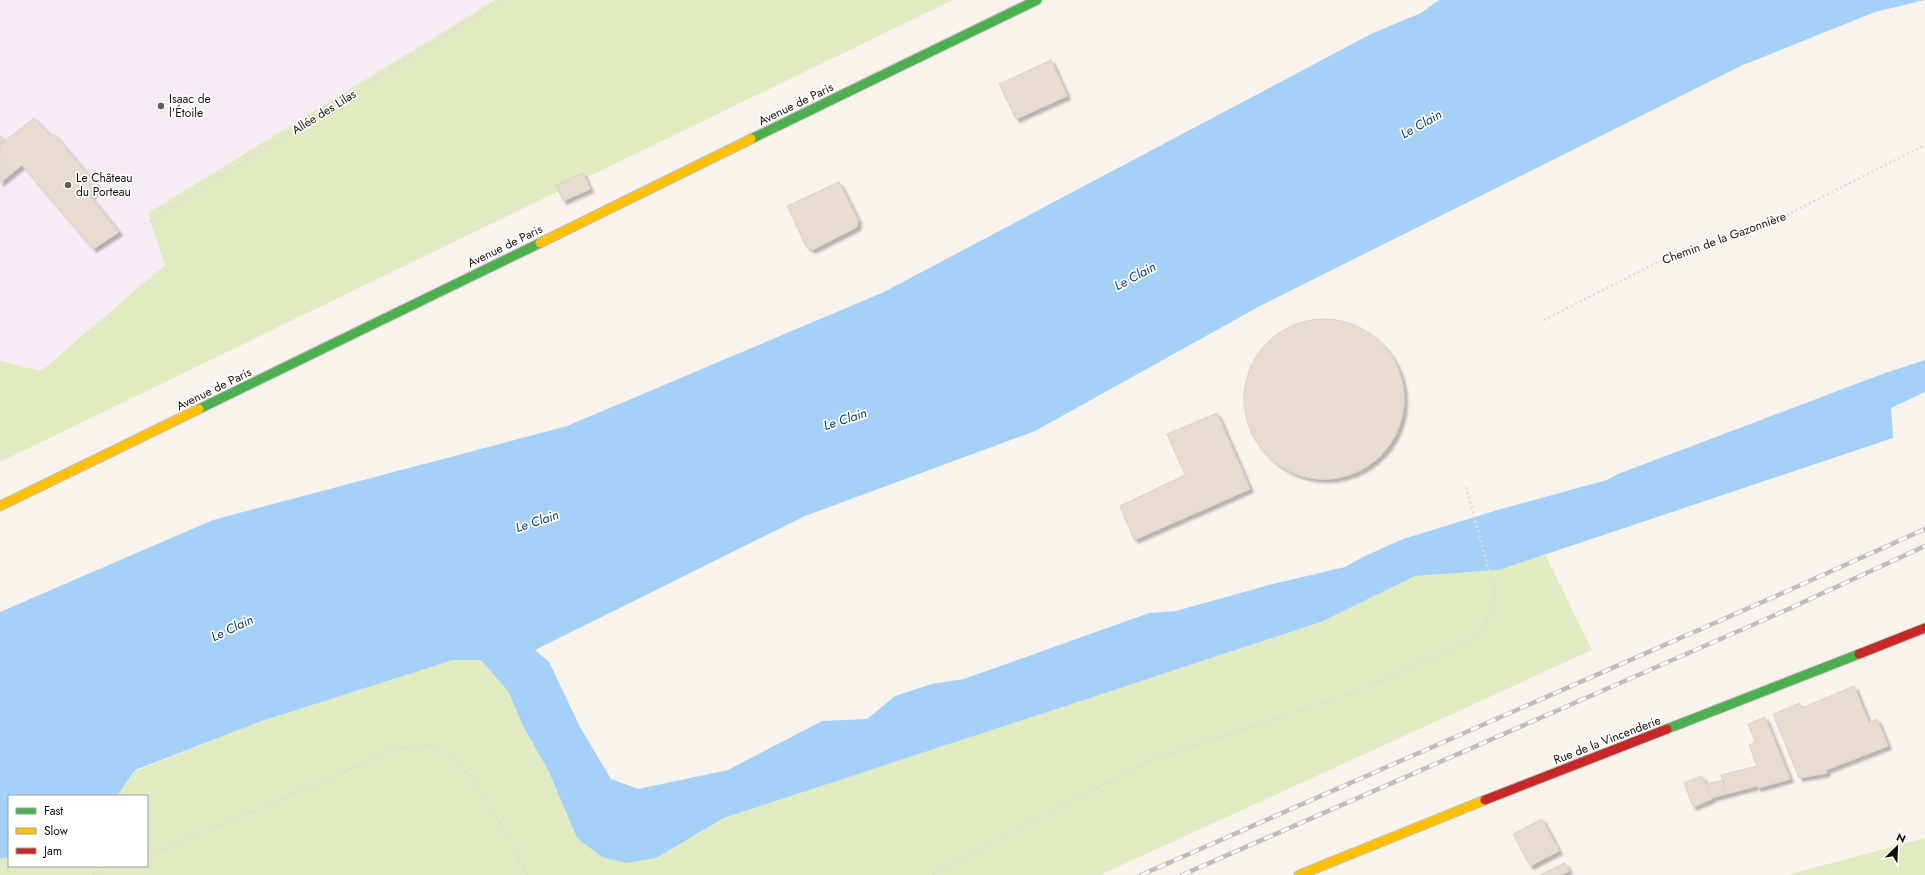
<svg xmlns="http://www.w3.org/2000/svg" width="1925" height="875" viewBox="0 0 1925 875" font-family="Jost,sans-serif">
<defs>
<filter id="shadow"><feDropShadow dx="3.5" dy="3.5" stdDeviation="1" flood-color="#0004"/></filter>
</defs>
<rect width="100%" height="100%" fill="#f9f3ee"/>
<path fill="#f7ebf4" d="M0,0H495L148,213L165,265L41,371L0,361Z"/>
<g fill="#e0ebc1">
<path d="M495,0H953L0,462V361L41,371L165,265L148,213Z"/>
<path d="M1545,554L1592,650L1100,875H0V859L9,857V866H147V796H117L135,771L262,721L453,660H481L508,691L523,726L549,772L695,836L724,818L1321,622L1415,576L1499,570Z"/>
<path d="M1925,838V875H1787Z"/>
</g>
<path fill="#a5d1f8" d="M1439,0H1925L1875,12L1743,65L1260,306L1035,431L805,516L535,650L549,662L580,727L611,779L638,789L728,770L822,721L867,719L895,696L932,684L964,679L1149,613L1176,611L1269,585L1345,567L1365,556L1403,539L1501,509L1607,480L1618,474L1885,373L1925,360V392L1891,408L1893,438L1499,570L1415,576L1321,622L724,818L656,858L626,863L602,857L577,838L549,772L523,726L508,691L481,660H453L262,721L135,770L117,796H9V857L0,859V612L213,520L567,426L884,292L1371,34L1421,13Z"/>
<g fill="#e8dcd1" stroke="#d9d3ce" filter="url(#shadow)">
<path d="M1051,60L1067,96L1016,119L999,84Z"/>
<path d="M34,118L51,136L54,134L99,188L90,196L119,232L93,249L22,165L0,183V145Z"/>
<path d="M0,135L5,141L0,145Z"/>
<path d="M583,173L590,189L563,201L556,185Z"/>
<path d="M839,182L858,220L857,227L812,250L806,246L787,206Z"/>
<circle cx="1324" cy="399" r="80"/>
<path d="M1217,413L1250,489L1134,540L1120,506L1185,475L1167,434Z"/>
<path d="M1854,686L1869,723L1877,719L1888,746L1826,770L1827,773L1799,778L1773,714L1800,703L1802,708Z"/>
<path d="M1765,717L1790,779L1758,788L1757,786L1726,794L1721,775L1757,766L1749,745L1755,742L1748,724Z"/>
<path d="M1702,776L1712,799L1693,807L1684,783Z"/>
<path d="M1723,780L1726,794L1711,798L1706,784Z"/>
<path d="M1542,819L1559,851L1530,866L1513,834Z"/>
<path d="M1565,863L1569,871L1561,875H1540Z"/>
</g>
<g fill="none" stroke-linecap="round" stroke-linejoin="round">
<defs>
<g id="fast">
<path d="M751,139L1037,0"/>
<path d="M199,409L540,243"/>
<path d="M1667,729L1859,654"/>
</g>
<g id="slow">
<path d="M540,243L751,139"/>
<path d="M0,506L199,409"/>
<path d="M1299,875L1485,800"/>
</g>
<g id="jam">
<path d="M1859,654L1925,628"/>
<path d="M1485,800L1667,729"/>
</g>
</defs>
<use href="#fast" stroke="#c5bfba" stroke-width="11"/>
<use href="#slow" stroke="#c5bfba" stroke-width="11"/>
<use href="#jam" stroke="#c5bfba" stroke-width="11"/>
<g stroke="#dedbda" stroke-width="2.5" stroke-dasharray="2 3" stroke-linecap="butt">
<path d="M145,224L502,0"/>
<path d="M1544,320L1662,260L1779,219L1925,145"/>
<path d="M147,856L319,783L394,749L426,745L445,752L472,778L509,837L527,875"/>
<path d="M93,875L119,866"/>
<path d="M933,875L977,850L1155,758L1369,687L1463,644C1481,631 1494,616 1495,592L1466,487"/>
</g>
<use href="#fast" stroke="#4caf50" stroke-width="9"/>
<use href="#slow" stroke="#ffc107" stroke-width="9"/>
<use href="#jam" stroke="#c62828" stroke-width="9"/>
<defs>
<g id="rail">
<path d="M1141,875L1776,596L1925,529"/>
<path d="M1182,875L1782,612L1925,546"/>
</g>
</defs>
<use href="#rail" stroke="#bebdbb" stroke-width="4.5"/>
<use href="#rail" stroke="#fff" stroke-width="3" stroke-dasharray="9" stroke-linecap="butt"/>
</g>
<g fill="#655f5a" stroke="#fff" stroke-width="1.5">
<circle cx="161" cy="106" r="4"/>
<circle cx="68" cy="185" r="4"/>
</g>
<g text-anchor="middle" dominant-baseline="central" stroke-width="3.5" stroke-linejoin="round" paint-order="stroke">
<g font-size="12" fill="#150f0a" stroke="#fff" text-anchor="start">
<text x="169" y="99">Isaac de<tspan x="169" dy="14">l'Étoile</tspan></text>
<text x="76" y="178">Le Château<tspan x="76" dy="14">du Porteau</tspan></text>
</g>
<g font-size="12" fill="#150f0a" stroke="#fff">
<text transform="translate(796 104) rotate(-26)">Avenue de Paris</text>
<text transform="translate(324 112) rotate(-32)">Allée des Lilas</text>
<text transform="translate(1724 238) rotate(-20)">Chemin de la Gazonnière</text>
<text transform="translate(505 246) rotate(-26)">Avenue de Paris</text>
<text transform="translate(214 389) rotate(-26)">Avenue de Paris</text>
<text transform="translate(1607 740) rotate(-21)">Rue de la Vincenderie</text>
</g>
<g font-size="13" font-style="italic" fill="#05395d" stroke="#fff">
<text transform="translate(1421 124) rotate(-29)">Le Clain</text>
<text transform="translate(1135 276) rotate(-28)">Le Clain</text>
<text transform="translate(845 419) rotate(-18)">Le Clain</text>
<text transform="translate(537 521) rotate(-18)">Le Clain</text>
<text transform="translate(232 628) rotate(-25)">Le Clain</text>
</g>
</g>
<rect x="8" y="795" width="140" height="72" fill="#ffffff" stroke="#a19f9d"/>
<rect x="16" y="808" width="20" height="6" fill="#4caf50" stroke="#a19f9d"/>
<text x="44" y="815" font-size="12" fill="#150f0a">Fast</text>
<rect x="16" y="828" width="20" height="6" fill="#ffc107" stroke="#a19f9d"/>
<text x="44" y="835" font-size="12" fill="#150f0a">Slow</text>
<rect x="16" y="848" width="20" height="6" fill="#c62828" stroke="#a19f9d"/>
<text x="44" y="855" font-size="12" fill="#150f0a">Jam</text>
<g transform="translate(1897 847) rotate(24)" stroke="#ffffff" stroke-width="3" paint-order="stroke">
<path d="M0-3L7 15L0 10L-7 15Z" fill="#150f0a"/>
<text y="-6" font-size="11" font-weight="bold" text-anchor="middle" fill="#150f0a">N</text>
</g>
</svg>
